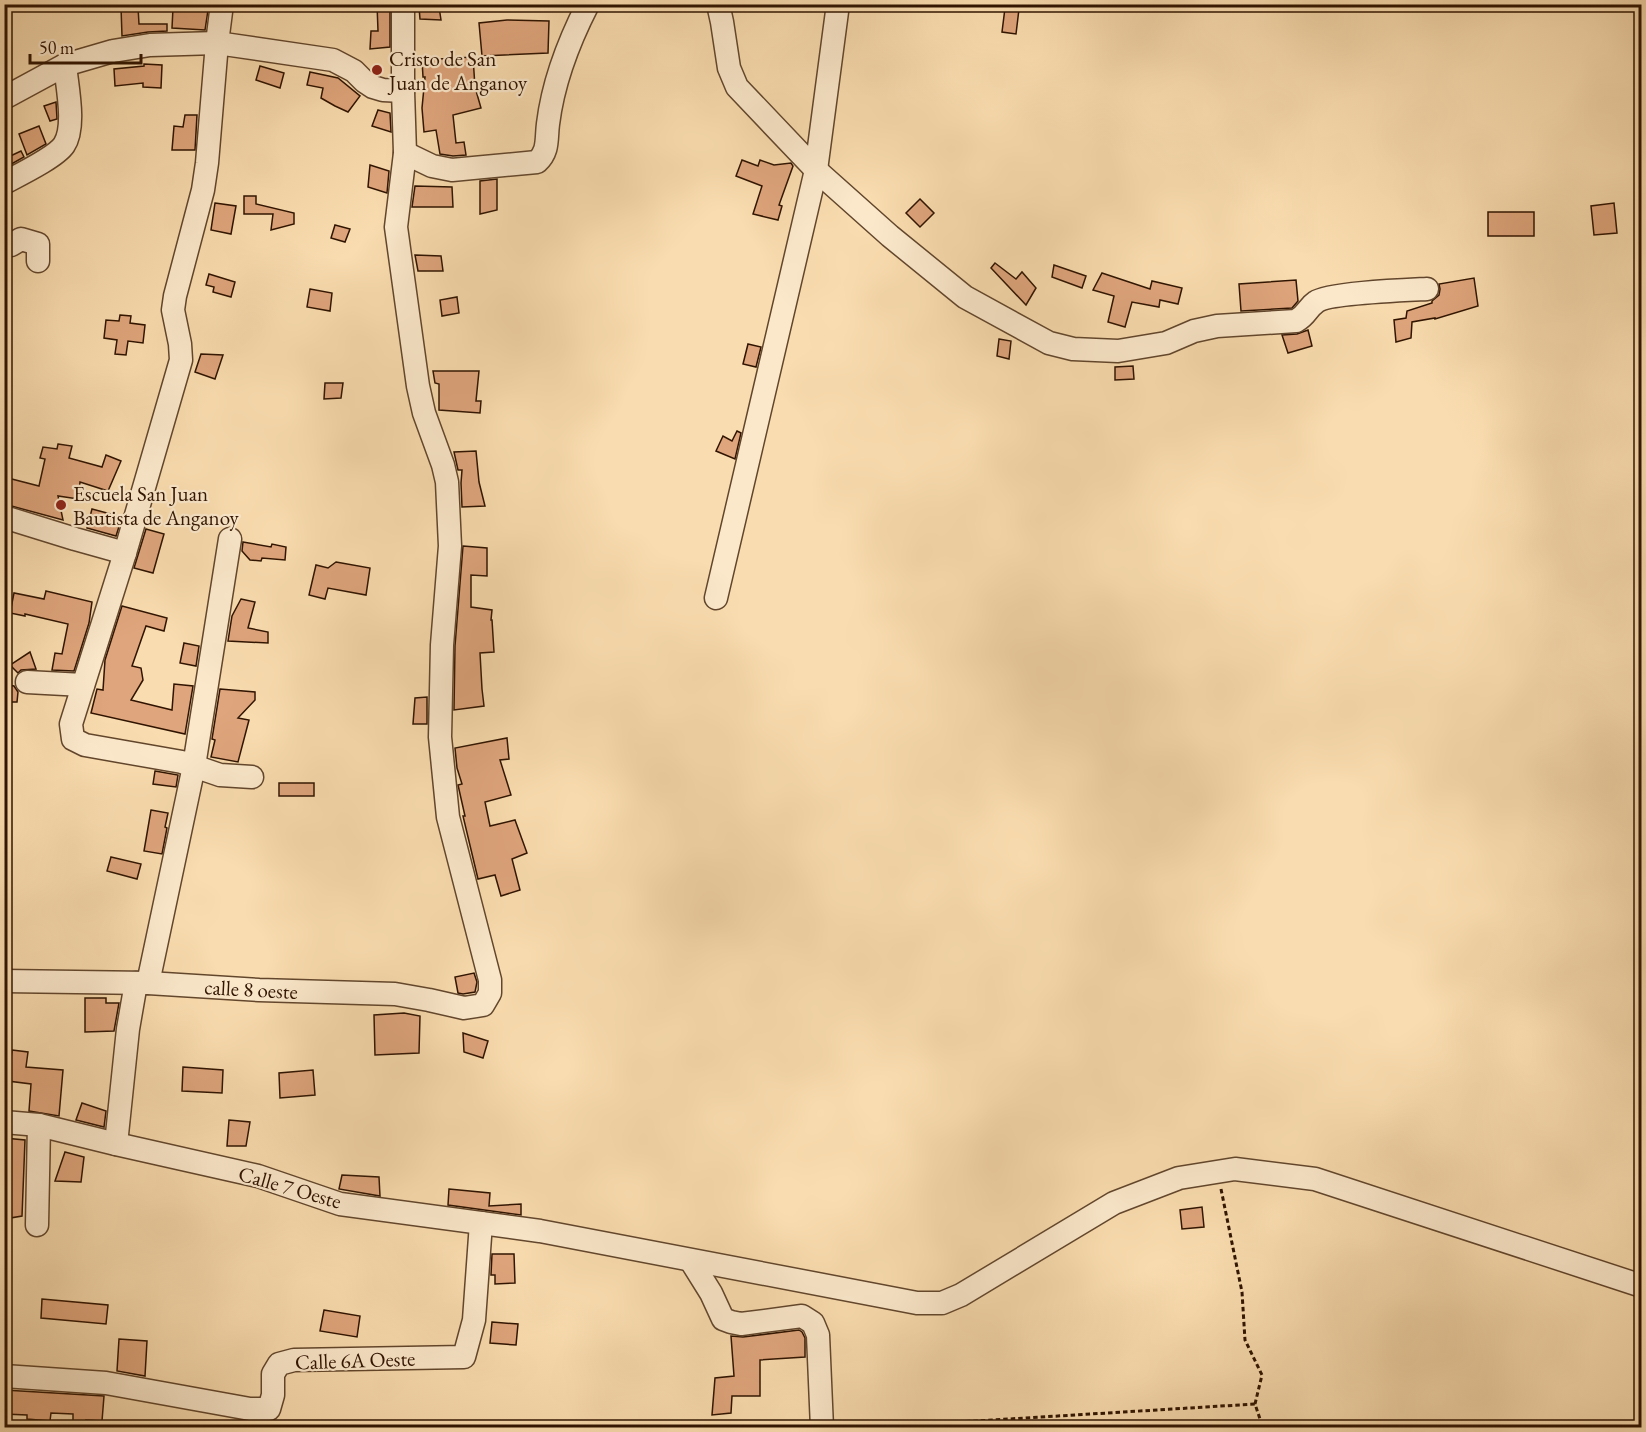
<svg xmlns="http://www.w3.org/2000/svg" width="1646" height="1432" viewBox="0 0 1646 1432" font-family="'EB Garamond',serif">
<rect width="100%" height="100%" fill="#f9dcaf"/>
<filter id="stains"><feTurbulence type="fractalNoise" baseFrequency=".00333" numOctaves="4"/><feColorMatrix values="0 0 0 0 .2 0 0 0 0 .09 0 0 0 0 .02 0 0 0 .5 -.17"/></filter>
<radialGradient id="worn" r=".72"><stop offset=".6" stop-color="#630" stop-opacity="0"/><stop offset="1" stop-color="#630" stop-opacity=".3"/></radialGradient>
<g fill="#dfa57c" stroke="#301401" stroke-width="1.5">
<path d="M377,4H390V47L370,49L371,31H378Z"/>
<path d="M121,7H138L139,24H167V31L148,32L122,36Z"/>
<path d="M419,7H439L441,20L420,19Z"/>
<path d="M173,8L208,10L205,30L172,28Z"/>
<path d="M1005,8L1019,9L1016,34L1002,32Z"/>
<path d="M507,20L549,21L548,53L482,56L479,23Z"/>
<path d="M473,57L475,87L481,108L453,115L456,143L464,142L466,155L453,156L440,154L436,130L424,132L422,108L425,77H423L422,60Z"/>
<path d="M144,64L162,65L161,88L143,87V83L115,86L114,69L144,66Z"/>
<path d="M260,66L284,73L280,88L256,80Z"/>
<path d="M310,72L338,78L360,96L348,112L335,106L321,98L323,88L307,85Z"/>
<path d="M56,102L57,119L50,121L44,106Z"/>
<path d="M378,110L390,113L391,132L372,126Z"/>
<path d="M185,115H197L195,150H172L174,126L183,127Z"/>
<path d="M39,126L46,144L27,155L19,134Z"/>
<path d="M21,151L24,157L6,167L4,159Z"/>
<path d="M742,160L758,166L760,160L774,165L791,163L793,166L779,205L782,206L778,220L753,214L762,186L736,176Z"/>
<path d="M370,165L389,171L387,193L368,187Z"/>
<path d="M497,179V210L480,214V181Z"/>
<path d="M415,186L452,187L453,207H412Z"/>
<path d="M244,196H256V204L294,213V224L271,230L273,214H244Z"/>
<path d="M920,199L934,213L920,227L906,213Z"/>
<path d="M215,203L236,206L231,234L211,230Z"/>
<path d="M1614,203L1617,233L1594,235L1591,206Z"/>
<rect x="1488" y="212" width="46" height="24"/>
<path d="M335,225L350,229L345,242L331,238Z"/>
<path d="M415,255L441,256L443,271H418Z"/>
<path d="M995,263L1016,279L1022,272L1036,288L1026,305L991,268Z"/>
<path d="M1054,265L1086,276L1082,288L1052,277Z"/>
<path d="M1102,273L1150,289L1152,281L1182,288L1178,304L1160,300L1159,307L1132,302L1125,327L1108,322L1114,296L1093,290Z"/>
<path d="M209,274L235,282L231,297L213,292L214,287L206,285Z"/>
<path d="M1474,278L1478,306L1435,319V318L1412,322L1411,338L1396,342L1394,320L1406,318L1407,311L1432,303V301L1439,295L1440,289L1439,284Z"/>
<path d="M1296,280L1298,301L1292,308L1241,311L1239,284Z"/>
<path d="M310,289L332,293L330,311L307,307Z"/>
<path d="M457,297L459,313L442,316L440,300Z"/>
<path d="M120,315L131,316L130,323L145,325L143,343L128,341L126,355L115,354L117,340L104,338L106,320L119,321Z"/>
<path d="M1308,330L1312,346L1288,353L1282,335L1297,334Z"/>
<path d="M999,339L1011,341L1009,359L997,356Z"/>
<path d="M748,344L761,347L756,367L743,364Z"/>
<path d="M201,354L223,355L215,379L195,372Z"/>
<path d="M1133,366L1134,379L1115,380V367Z"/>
<path d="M433,371H479L476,401H481L480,413L439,410V384L435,383Z"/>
<path d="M325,383H343L341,398L324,399Z"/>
<path d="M737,431L741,433L735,459L716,451L723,436L732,441Z"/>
<path d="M58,444L72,446L69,458L102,467L106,455L121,461L108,491L80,482L78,499L58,496L63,520L4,504V477L39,486L45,459L40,458L43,447L57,449Z"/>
<path d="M476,451L479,482L485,506L462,507L461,483L462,470H458L454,452Z"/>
<path d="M92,509L122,517L116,536L87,528Z"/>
<path d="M146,529L164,534L153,573L134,568Z"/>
<path d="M243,542L271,547L272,544L286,547L285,560L262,558L261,561L250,560L242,551Z"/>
<path d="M463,546L487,548V576L471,575V607L492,610L491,620H492L494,652L480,653L482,689L484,706L454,710L455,646Z"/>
<path d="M336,562L370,568L366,595L328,588L325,599L309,595L316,565L328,568Z"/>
<path d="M46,591L92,602L89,623L74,671L52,670L55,653L62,654L68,624L25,614V616L10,613L14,593L44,599Z"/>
<path d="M241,599L255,602L248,628L268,632V643L228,641L232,616Z"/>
<path d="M122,606L167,618L164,631L146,626L132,666L141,668L143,680L131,700L172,710L174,684L193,686L185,734L91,713L97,689L103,690L105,660Z"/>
<path d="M184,643L199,646L196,666L180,663Z"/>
<path d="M30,652L36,669L21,670L18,673L10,665Z"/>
<path d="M7,685L14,686L18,692L17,702H6Z"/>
<path d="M220,689L255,692V700L238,718L249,720L238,762L211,757L215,740L212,739Z"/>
<path d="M427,697V724H413L415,698Z"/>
<path d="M507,738L509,759L500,760L511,795L485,802L490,826L515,820L527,853L512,859L520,890L501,896L495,875L478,879L463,816H465L458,785L462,784L457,768L455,748Z"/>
<path d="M155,771L178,775L176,787L153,784Z"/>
<rect x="279" y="783" width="35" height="13"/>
<path d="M151,810L168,813L165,827L167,828L162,854L144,851Z"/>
<path d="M111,857L141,864L137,879L107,871Z"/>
<path d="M474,973L477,982L475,992L463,994L458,993L455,977Z"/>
<path d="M85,998H106V1003H119L114,1031L85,1032Z"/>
<path d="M404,1013L420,1016L419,1053L375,1055L374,1015Z"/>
<path d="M463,1033L488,1041L483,1058L464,1052Z"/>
<path d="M12,1050L28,1052L26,1067L63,1070L59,1116L29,1111L31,1084L8,1081Z"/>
<path d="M183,1067L223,1070L222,1093L182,1091Z"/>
<path d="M313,1070L315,1095L280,1098L279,1073Z"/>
<path d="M82,1103L106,1111L104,1127L76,1120Z"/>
<path d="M229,1120L250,1122L246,1146H227Z"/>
<path d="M4,1138L25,1140L22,1216L4,1219V1192L7,1155H4Z"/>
<path d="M65,1152L84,1157L81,1182L55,1181Z"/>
<path d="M342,1175L379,1177L380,1196L339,1189Z"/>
<path d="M449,1189L490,1193L489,1206L521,1204V1215L448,1205Z"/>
<path d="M1202,1207L1204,1227L1182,1229L1180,1210Z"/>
<path d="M492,1254H514L515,1283L495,1284V1275H491Z"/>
<path d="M42,1299L108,1305L106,1324L41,1318Z"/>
<path d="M324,1310L360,1316L357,1337L320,1331Z"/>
<path d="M492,1322L518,1324L516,1345L490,1343Z"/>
<path d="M799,1330L802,1332L805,1338V1357L760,1360V1396H732L731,1413L712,1415L715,1378L734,1376L731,1336L743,1337Z"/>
<path d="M119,1339L147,1341L145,1376L117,1371Z"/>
<path d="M4,1390L104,1396L102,1421L86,1420V1422H73V1414L51,1413L50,1421L27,1419V1415L4,1414Z"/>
</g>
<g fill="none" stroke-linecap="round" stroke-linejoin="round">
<defs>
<g id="minor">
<path d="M222,4L217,43L207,163L203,190L175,296L173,310L180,344L181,360L125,553L71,724L73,739L85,745L182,762L220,775L252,777"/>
<path d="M718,4L722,22L729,68L737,87L816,170L890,236L965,297L1049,343L1073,349L1118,351L1166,343L1194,331L1217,326L1296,321C1307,315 1307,308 1316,302C1328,293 1408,290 1427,289"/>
<path d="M4,98L65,65L113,51L150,45L217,43L333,60L354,71L364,81L373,87L383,90L403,91"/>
<path d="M405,153L432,166L452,170L537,162C549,151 546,139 548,124C553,83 569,41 588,4"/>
<path d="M4,183C19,175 56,157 64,145C76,127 67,86 65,65"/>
<path d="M4,244L11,245L21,239L38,244V261"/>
<path d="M4,517L75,539L125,553"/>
<path d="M716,598L816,170L838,4"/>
<path d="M27,682L83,685"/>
<path d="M4,981L148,983L259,990L395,994L429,1000L464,1008L483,1005L490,993V980L448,817L440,737L442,645L450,546L447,482L443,465L424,413L418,386L396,227L405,153L403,91V4"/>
<path d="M148,983L194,766L230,539"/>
<path d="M4,1122L39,1125L116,1144L258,1176L340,1204L540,1231L917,1303H942L961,1295L1114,1203L1179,1178L1235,1169L1315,1179L1642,1286"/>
<path d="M116,1144L128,1029L136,983"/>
<path d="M37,1225L39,1125"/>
<path d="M691,1261L711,1293L723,1319L731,1322L741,1324L802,1316L813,1323L818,1335L822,1428"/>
<path d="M4,1376L106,1383L250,1409H269L273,1395V1374L279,1364L294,1360L464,1357L474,1320L481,1223"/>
</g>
</defs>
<use href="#minor" stroke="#62462c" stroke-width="25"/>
<g stroke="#301401" stroke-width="3" stroke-dasharray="4.5 3" stroke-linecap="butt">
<path d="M1221,1189L1242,1292L1245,1340L1262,1375L1255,1404L1263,1428"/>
<path d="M861,1428L1255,1404"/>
</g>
<use href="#minor" stroke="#fbe8cb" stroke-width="22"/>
</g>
<g fill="#8f2418" stroke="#fbe8cb" stroke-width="2">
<circle cx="377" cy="70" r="6"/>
<circle cx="61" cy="505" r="6"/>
</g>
<g text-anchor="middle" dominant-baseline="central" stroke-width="4.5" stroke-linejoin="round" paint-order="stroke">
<g font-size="21" fill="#301401" stroke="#fbe8cb" text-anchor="start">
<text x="389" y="58">Cristo de San<tspan x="389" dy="24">Juan de Anganoy</tspan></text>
<text x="73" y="493">Escuela San Juan<tspan x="73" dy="24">Bautista de Anganoy</tspan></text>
</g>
<g font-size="21" fill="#301401" stroke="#fbe8cb">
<text transform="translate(251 989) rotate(3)">calle 8 oeste</text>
<text transform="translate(290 1187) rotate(16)">Calle 7 Oeste</text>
<text transform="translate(355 1360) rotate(-2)">Calle 6A Oeste</text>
</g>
</g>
<rect width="1646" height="1432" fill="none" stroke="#f9dcaf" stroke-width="24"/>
<rect x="6" y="6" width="1634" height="1420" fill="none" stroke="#301401" stroke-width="3"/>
<rect x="12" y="12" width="1622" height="1408" fill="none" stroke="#301401" stroke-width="1.5"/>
<path d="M30 54v9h111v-9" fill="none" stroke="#301401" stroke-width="3"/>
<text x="39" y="54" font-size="18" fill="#301401" stroke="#fbe8cb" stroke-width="4.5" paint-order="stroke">50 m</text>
<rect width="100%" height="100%" filter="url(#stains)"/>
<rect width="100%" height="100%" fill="url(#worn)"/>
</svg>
